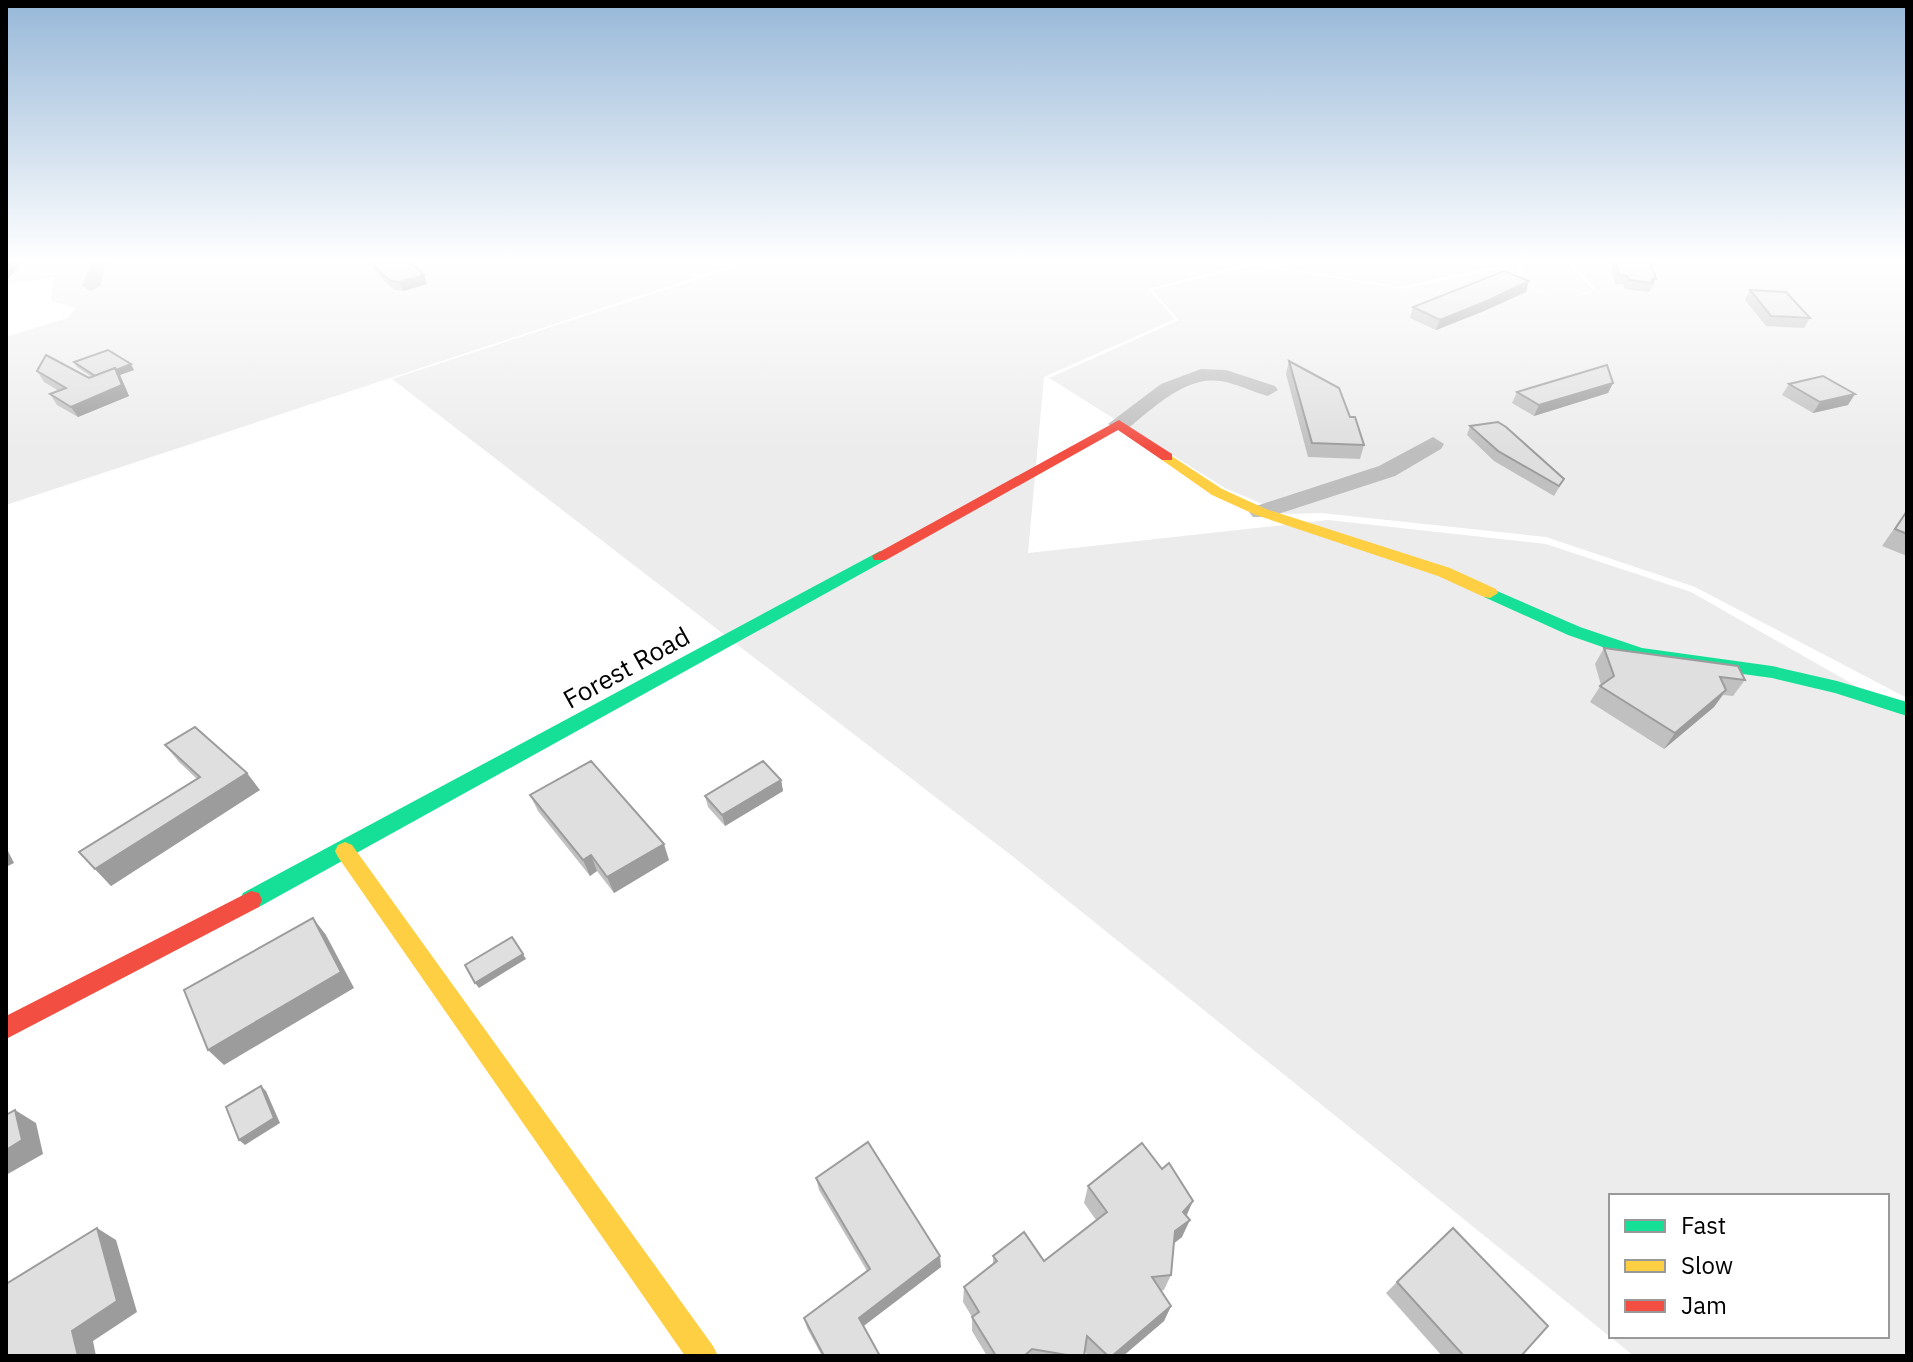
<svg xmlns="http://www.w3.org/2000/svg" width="1913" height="1362" viewBox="0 0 1913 1362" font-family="'IBM Plex Sans',sans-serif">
<rect width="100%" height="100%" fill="#fff"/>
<g fill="#ececec" fill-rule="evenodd">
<path d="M6,259H751L6,505V337L67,318L76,308L51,301L54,277L6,285Z"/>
<path d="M759,259H1511L1513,263L1400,287L1252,263L1148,289L1175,319L1044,377L1028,553L1328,520L1546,544L1691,592L1907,715V1356H1634L1016,859L392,379ZM1611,1196H1887V1336H1611Z"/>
<path d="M1522,259H1565L1593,290L1558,302L1596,290L1568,259H1907V698L1695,587L1546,537L1321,513L1286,514L1225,488L1049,378L1179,320L1152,290L1254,265L1404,289L1518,264V278L1557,303L1522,279Z"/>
</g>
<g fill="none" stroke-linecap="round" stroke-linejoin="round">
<g fill="#bebebe" fill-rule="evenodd">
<path d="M92,259H108L100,286L91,291L82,286Z"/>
<path d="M1201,369L1226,370L1275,386L1278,390L1268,396C1252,392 1236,383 1220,381C1184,376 1153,409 1127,429L1119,430L1108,424L1161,384Z"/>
<path d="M1433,437L1444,444L1441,449L1395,476L1269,517H1253L1249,512L1253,507L1379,466Z"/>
</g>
<g fill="#16e098" fill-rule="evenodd">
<path d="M880,551L886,552L888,556L886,560L259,907L251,909L243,907L240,900L243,893Z"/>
<path d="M1490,588L1580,627L1642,648L1772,666L1837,681L1907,702V716L1835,693L1772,678L1640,660L1568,635L1484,597L1482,593Z"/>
</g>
<g fill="#ffcf43" fill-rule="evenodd">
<path d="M1167,453L1222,489L1266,509L1450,568L1496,589L1498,593L1490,598L1484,597L1438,576L1256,515L1212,495L1162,460V454Z"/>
<path d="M345,842L352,845L713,1346L718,1356H685L338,857L335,851L338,845Z"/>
</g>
<g fill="#f24e42" fill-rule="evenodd">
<path d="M1119,420L1172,454V460H1162L1118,430L886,560H874L872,556Z"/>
<path d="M251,891L259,893L262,900L259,907L6,1039V1016Z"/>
</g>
</g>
<g fill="#c0c0c0">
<path d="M365,259H407L427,284L403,291L395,290L385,282Z"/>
<path d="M1609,259H1653L1655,265L1653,270L1656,279L1649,292L1625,289L1623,284H1615Z"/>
<path d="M1750,290L1810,318L1804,328L1766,326L1745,300Z"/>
<path d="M1526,292L1484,311L1436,330L1410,318L1413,307Z"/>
<path d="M1289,361L1350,417L1364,445L1360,459L1308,457L1286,374Z"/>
<path d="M74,362L134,370L120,375L129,396L78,417L57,405L50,394L59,391L44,382L37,371L89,378L92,377L77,367Z"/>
<path d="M1613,383L1608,393L1534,416L1512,403L1517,392Z"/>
<path d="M1789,384L1848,405L1813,413L1782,395Z"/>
<path d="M1470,426L1564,479L1554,496L1494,461L1467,435Z"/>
<path d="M1907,510V556L1882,546Z"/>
<path d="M1604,648L1745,680L1733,696L1723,695L1714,707L1664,749L1590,702L1601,685L1595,664Z"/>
<path d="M165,745L260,790L111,886L95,869L197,779L179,762Z"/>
<path d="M781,780L783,791L725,826L708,807L705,796Z"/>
<path d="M530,795L669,860L614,893L597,871L590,876L538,811Z"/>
<path d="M816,1178L941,1267L863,1326L880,1356H822L807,1328L804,1318L867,1271L819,1190Z"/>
<path d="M1088,1186L1186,1216L1182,1237L1174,1243L1171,1275L1164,1290L1161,1291L1171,1306L1164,1321L1123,1356H1089L1085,1352L1084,1356H987L972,1331V1317L963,1302L964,1287L993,1264V1256L1044,1261L1096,1220L1084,1203Z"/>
<path d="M1397,1282L1521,1356H1442L1386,1293Z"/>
</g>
<g fill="#9c9c9c">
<path d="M11,259H23L24,261L6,281V264Z"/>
<path d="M424,275L427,284L403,291L400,282Z"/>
<path d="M1529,281L1526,292L1484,311L1436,330L1440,320Z"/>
<path d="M131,364L134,370L120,375L129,396L78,417L71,407L96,377Z"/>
<path d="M1613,383L1608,393L1534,416L1539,405Z"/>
<path d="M1855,394L1848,405L1813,413L1820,402Z"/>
<path d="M1726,690L1714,707L1664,749L1675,733Z"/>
<path d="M247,773L260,790L111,886L95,869Z"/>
<path d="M781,780L783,791L725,826L722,815Z"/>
<path d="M664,844L669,860L614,893L607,877Z"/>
<path d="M6,847L14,863L6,867Z"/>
<path d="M591,855L597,871L590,876L583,860Z"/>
<path d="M313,918L326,935L354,988L224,1065L208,1050Z"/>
<path d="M523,954L526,959L479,988L475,983Z"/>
<path d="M261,1086L266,1091L280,1123L245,1145L239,1140Z"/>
<path d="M15,1110L36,1123L43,1154L6,1175V1150Z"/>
<path d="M1193,1201L1185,1219L1183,1212Z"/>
<path d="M1190,1220L1182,1237L1168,1248L1175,1231Z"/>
<path d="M97,1228L116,1240L137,1312L93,1341L96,1356H78L72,1331Z"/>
<path d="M940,1256L941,1267L861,1328L859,1318Z"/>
<path d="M1171,1306L1164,1321L1123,1356H1112Z"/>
</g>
<g fill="#dfdfdf" stroke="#9c9c9c" stroke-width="2">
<path d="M369,259H407L424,275L400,282L391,281L381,273Z"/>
<path d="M1615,259H1653L1655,265L1651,264L1656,279H1652L1653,283L1629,280L1627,276L1619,275Z"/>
<path d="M1504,271L1529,281L1487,301L1440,320L1413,307Z"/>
<path d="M1750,290L1786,292L1810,318L1771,316Z"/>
<path d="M108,350L131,364L116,370L115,368L95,376L74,362Z"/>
<path d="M46,355L89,378L115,368L122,385L71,407L50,394L66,388L37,371Z"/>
<path d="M1289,361L1339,388L1350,417H1355L1364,445L1312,443Z"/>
<path d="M1607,365L1613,383L1539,405L1517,392Z"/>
<path d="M1823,376L1855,394L1820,402L1789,384Z"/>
<path d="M1498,422L1506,427L1564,479L1559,486L1498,451L1470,426Z"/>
<path d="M1907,511V534L1895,529Z"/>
<path d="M1604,648L1738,666L1745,680L1720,677L1726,690L1675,733L1600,686L1614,676Z"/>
<path d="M195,727L247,773L95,869L79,852L200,777L165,745Z"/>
<path d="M591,761L664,844L607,877L591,855L583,860L530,795Z"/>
<path d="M763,761L781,780L722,815L705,796Z"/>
<path d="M313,918L341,972L208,1050L184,990Z"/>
<path d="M512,937L523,954L475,983L465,965Z"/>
<path d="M261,1086L274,1118L239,1140L226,1107Z"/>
<path d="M15,1110L22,1140L6,1150V1115Z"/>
<path d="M868,1142L940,1256L859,1318L880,1356H824L804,1318L870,1269L816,1178Z"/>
<path d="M1142,1143L1162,1169L1169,1163L1193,1201L1183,1212L1190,1220L1175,1231L1171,1275L1152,1277L1171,1306L1112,1356H1108L1087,1336L1084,1356H1073L1032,1349L1024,1356H996L972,1317L979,1312L964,1287L997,1261L993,1256L1024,1232L1044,1261L1107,1212L1088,1186Z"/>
<path d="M97,1228L117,1301L72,1331L78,1356H6V1284Z"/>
<path d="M1453,1228L1548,1326L1521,1356H1464L1397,1282Z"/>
</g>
<linearGradient id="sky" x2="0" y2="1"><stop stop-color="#97b8d8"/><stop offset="0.58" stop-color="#fff"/><stop offset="1" stop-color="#fff" stop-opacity="0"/></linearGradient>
<rect width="1913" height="449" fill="url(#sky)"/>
<g text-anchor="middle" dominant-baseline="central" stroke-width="6" stroke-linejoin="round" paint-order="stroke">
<g font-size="26" fill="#000" stroke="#fff">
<text transform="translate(626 667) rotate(-29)">Forest Road</text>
</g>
</g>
<rect width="1913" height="1362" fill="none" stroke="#000000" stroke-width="16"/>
<rect x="1609" y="1194" width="280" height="144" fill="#ffffff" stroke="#999999" stroke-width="2"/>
<rect x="1625" y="1220" width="40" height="12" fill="#16e098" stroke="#999999" stroke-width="2"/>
<text x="1681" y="1234" font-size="24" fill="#000000">Fast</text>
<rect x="1625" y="1260" width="40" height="12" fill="#ffcf43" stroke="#999999" stroke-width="2"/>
<text x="1681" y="1274" font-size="24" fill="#000000">Slow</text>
<rect x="1625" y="1300" width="40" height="12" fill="#f24e42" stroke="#999999" stroke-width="2"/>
<text x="1681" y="1314" font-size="24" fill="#000000">Jam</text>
</svg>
